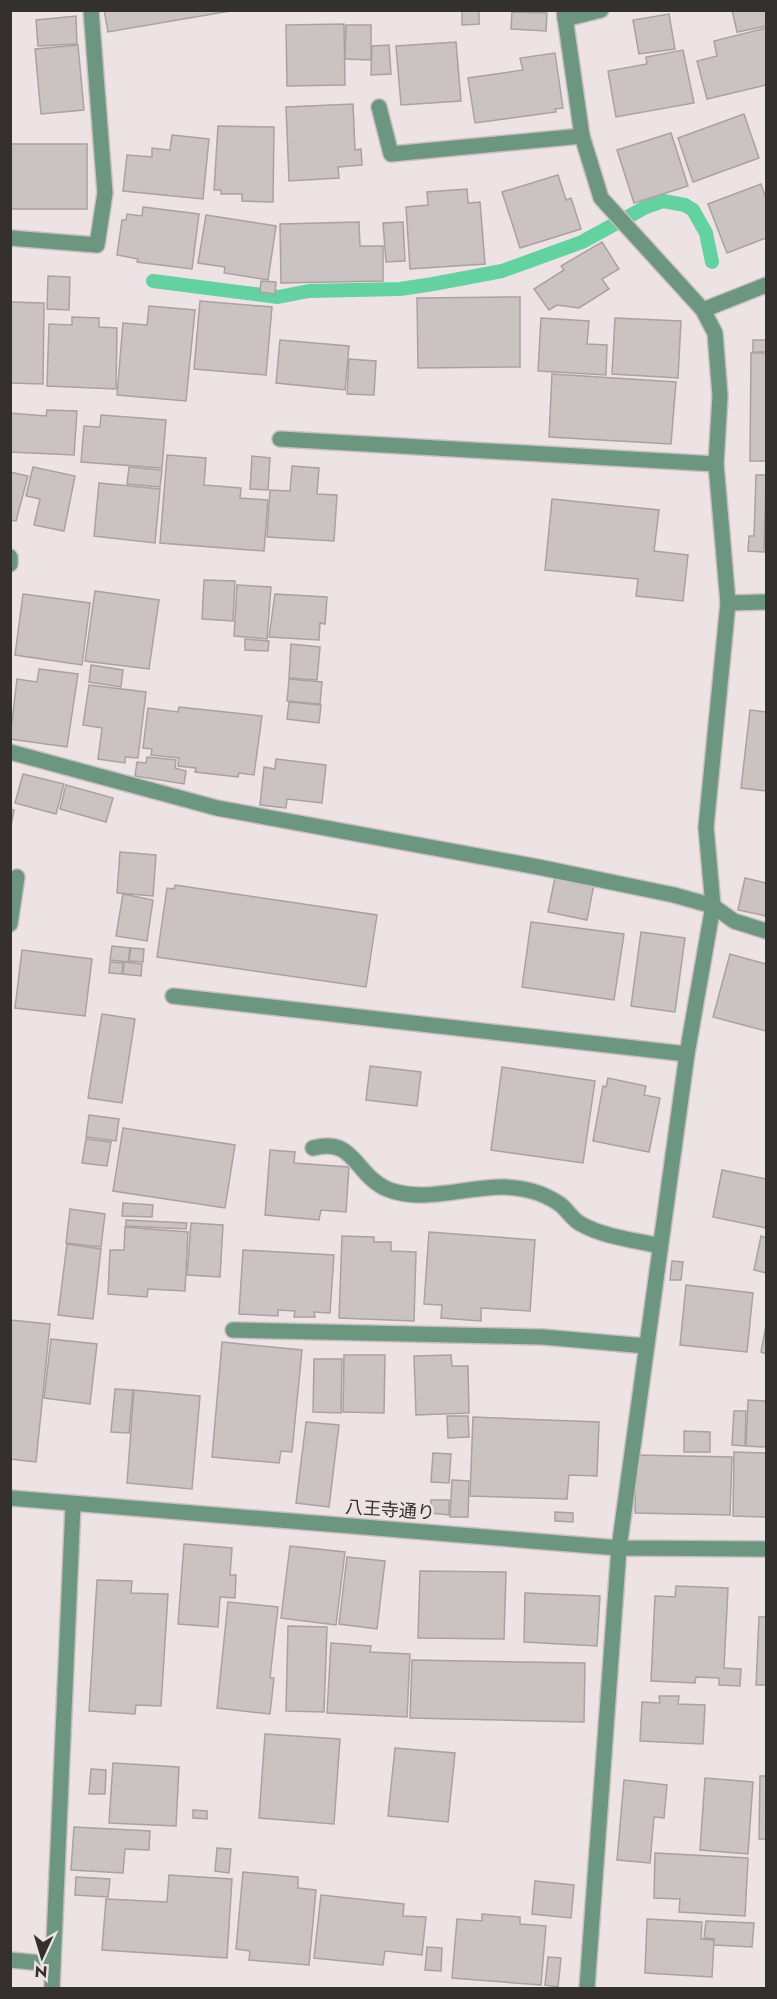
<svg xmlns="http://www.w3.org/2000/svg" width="777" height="1999" viewBox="0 0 777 1999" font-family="Jost,'Noto Sans JP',sans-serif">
<rect width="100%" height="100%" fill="#ede3e4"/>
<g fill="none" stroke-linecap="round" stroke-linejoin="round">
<path stroke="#64d1a0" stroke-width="14" d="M153,281L278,297L309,291L400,289L433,284L502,271L582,242L644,208L663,201L685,205L693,210L706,233L712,262"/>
</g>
<g fill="#cbc2c2" stroke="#aaa1a2" stroke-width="1.5">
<path d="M104,10H236L108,32Z"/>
<path d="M462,10H479V24L462,25Z"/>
<path d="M732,10H766V26L737,32Z"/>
<path d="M512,12L547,13L546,31L511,29Z"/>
<path d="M669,14L675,49L639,54L633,20Z"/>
<path d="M76,16L77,44L38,46L36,20Z"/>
<path d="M344,24L345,85L287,86L286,25Z"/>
<path d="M346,25H371V60L345,59Z"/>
<path d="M766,28V85L707,99L697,61L717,56L714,41Z"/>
<path d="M456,42L461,101L401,105L396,46Z"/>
<path d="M78,45L84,110L41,114L35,49Z"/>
<path d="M389,45L391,74L371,75L372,46Z"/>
<path d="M683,50L694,103L616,117L608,71L647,64L646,57Z"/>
<path d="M555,53L563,108L555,109L556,112L475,123L468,78L523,70L520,58Z"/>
<path d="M353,104L355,150L361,149L362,165L338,167L339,178L289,181L286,107Z"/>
<path d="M744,114L759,158L693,182L678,138Z"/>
<path d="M218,126L274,127L273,202L242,201V194H221V190H214Z"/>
<path d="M671,133L688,186L634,203L617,150Z"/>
<path d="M172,135L209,139L203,199L123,191L127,155L152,157V148L170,150Z"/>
<rect x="10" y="144" width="77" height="65"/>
<path d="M558,175L566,200L571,198L581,229L520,248L502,192Z"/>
<path d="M761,184L766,199V238L727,253L708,204Z"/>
<path d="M467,189L468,203L480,202L485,264L410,269L406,207L428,205L427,192Z"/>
<path d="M143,207L199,214L192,269L137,262L138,259L117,255L122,220H126L127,214L142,216Z"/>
<path d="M206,215L276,226L268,280L224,273L225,267L198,263Z"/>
<path d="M359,222L360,246H383V281L281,283L280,224Z"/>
<path d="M403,222L405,261L386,262L383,223Z"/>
<path d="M602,242L619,269L602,279L609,289L579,308L557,305L549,310L534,289L564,270L561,266Z"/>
<path d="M48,276L70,277L69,310L47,309Z"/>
<path d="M261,281L276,282L275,294L260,292Z"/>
<path d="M520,297V367L418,368L417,298Z"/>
<path d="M200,301L272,307L266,375L194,369Z"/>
<path d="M10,302L44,303L43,384L10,383Z"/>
<path d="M149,306L195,310L186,401L117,395L123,323L147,325Z"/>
<path d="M72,317L99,318V327L117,328L116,389L47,386L49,324L72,325Z"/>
<path d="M541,318L589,321L587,344L607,345L606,375L538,371Z"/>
<path d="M615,318L681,321L678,378L612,374Z"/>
<path d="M280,340L349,346L345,390L276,383Z"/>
<rect x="753" y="340" width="13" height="12"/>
<path d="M751,353H766V461H750Z"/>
<path d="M349,359L376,361L374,395L347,394Z"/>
<path d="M552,374L676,382L671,444L549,437Z"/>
<path d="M47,410L77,411L74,455L10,452V413L46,416Z"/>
<path d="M101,415L166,420L162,468L81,462L84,426L100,427Z"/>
<path d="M167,455L206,458L204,485L241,488L240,498L268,500L264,551L160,543Z"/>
<path d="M252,456L270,458L268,490L250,489Z"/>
<path d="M292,466L319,468L317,494L337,495L334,541L267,537L270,490L290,491Z"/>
<path d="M33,467L75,476L64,531L34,525L40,499L26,496Z"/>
<path d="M129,467L162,470L160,487L127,484Z"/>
<path d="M10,472L28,476L16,521L10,520Z"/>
<path d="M756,475H766L764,552L748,551L749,536H754Z"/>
<path d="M99,483L160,489L155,543L94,536Z"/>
<path d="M552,499L659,510L654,551L688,555L683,601L636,596L638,579L545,570Z"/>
<path d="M204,580L235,581L233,621L202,619Z"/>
<path d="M237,585L271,587L267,639L234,636Z"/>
<path d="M95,591L159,600L149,669L85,661Z"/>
<path d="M23,594L90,603L82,665L15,655Z"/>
<path d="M275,594L327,597L325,624L320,623L319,640L269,637Z"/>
<path d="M245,639L269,641L268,651L245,650Z"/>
<path d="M291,644L320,647L317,680L289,678Z"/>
<path d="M91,665L123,670L121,687L89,682Z"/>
<path d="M39,669L78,674L67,747L10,739L17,679L37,682Z"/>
<path d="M289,679L322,682L320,704L287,701Z"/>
<path d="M89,685L146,692L138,758L125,757V763L98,759L102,728L83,725Z"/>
<path d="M289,702L321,705L319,723L287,719Z"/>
<path d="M179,707L262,716L254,775L239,773L238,777L195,772L196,768L178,766L179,758L151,755L152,749L143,748L148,708L178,712Z"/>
<path d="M750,710L766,712V791L741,788Z"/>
<path d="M147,757L176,760L175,768L186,771L184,784L135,776L137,762L146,763Z"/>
<path d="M276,759L326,765L322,803L287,799L286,808L260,805L264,767L275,769Z"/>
<path d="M23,774L64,784L56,814L15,803Z"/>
<path d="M66,785L113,798L106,822L60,809Z"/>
<path d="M10,809L14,810L10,831Z"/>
<path d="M120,852L156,855L153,896L117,893Z"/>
<path d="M555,877L594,884L587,920L548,912Z"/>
<path d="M745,878L766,883V916L738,910Z"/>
<path d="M175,885L377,915L366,987L157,957L167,888L174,889Z"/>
<path d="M123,894L153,900L147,941L116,936Z"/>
<path d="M531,922L624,934L614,1000L522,987Z"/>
<path d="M641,932L685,938L675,1012L631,1006Z"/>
<path d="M112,946L130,948L128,962L110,960Z"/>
<path d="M131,948L144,949L143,962L129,961Z"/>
<path d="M22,950L92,959L85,1016L15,1008Z"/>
<path d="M730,954L766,964V1031L713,1017Z"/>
<path d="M110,962L123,963L122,974L109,973Z"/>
<path d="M124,962L142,964L141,976L123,974Z"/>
<path d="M102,1014L135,1019L122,1103L88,1098Z"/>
<path d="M370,1066L421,1072L417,1106L366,1100Z"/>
<path d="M502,1067L595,1081L583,1163L491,1150Z"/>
<path d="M608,1078L646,1086L644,1095L660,1098L649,1152L593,1141L603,1086L606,1087Z"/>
<path d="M89,1115L119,1119L116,1141L86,1137Z"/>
<path d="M123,1128L235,1145L225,1208L113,1191Z"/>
<path d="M86,1139L111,1142L107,1166L82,1163Z"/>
<path d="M270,1150L295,1152L294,1163L349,1167L346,1212L321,1210L319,1220L265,1215Z"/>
<path d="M722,1170L766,1179V1228L713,1217Z"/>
<path d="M123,1203L153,1205L152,1217L122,1216Z"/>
<path d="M70,1209L105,1214L101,1247L66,1243Z"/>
<path d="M126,1220L187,1223L186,1229L126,1226Z"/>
<path d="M191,1223L223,1225L220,1277L187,1275Z"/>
<path d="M125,1227L188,1232L185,1291L148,1289L147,1297L108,1294L110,1250H124Z"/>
<path d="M429,1232L535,1240L530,1311L481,1308V1321L441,1318L442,1305L424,1304Z"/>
<path d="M342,1236L374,1237V1242H391V1251L416,1252L414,1321L339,1318Z"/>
<path d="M761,1236L766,1238V1273L754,1270Z"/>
<path d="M67,1244L101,1249L93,1319L58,1315Z"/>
<path d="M243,1250L334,1255L330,1313L314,1312L315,1317H294L295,1311L278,1310V1316L239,1314Z"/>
<path d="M672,1261L683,1262L681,1280H670Z"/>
<path d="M686,1285L753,1293L747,1352L680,1345Z"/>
<path d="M10,1320L50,1324L36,1462L10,1459Z"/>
<path d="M766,1325V1354L761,1352Z"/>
<path d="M51,1339L97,1344L90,1404L44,1398Z"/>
<path d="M222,1342L302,1350L292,1452L281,1451L279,1463L212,1457Z"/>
<path d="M344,1355H385L384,1413L343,1412Z"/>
<path d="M451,1355L452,1366H468L469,1413L416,1415L414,1356Z"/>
<path d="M314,1359H342L341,1413L313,1412Z"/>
<path d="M115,1389L133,1390L129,1433L111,1432Z"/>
<path d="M134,1390L200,1396L192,1489L127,1483Z"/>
<path d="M748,1400L766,1401V1447L746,1446Z"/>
<path d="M734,1411H746L745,1446L732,1445Z"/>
<path d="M447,1416H468L469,1437L448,1438Z"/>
<path d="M473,1417L599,1422L597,1476L569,1475L567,1499L470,1496Z"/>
<path d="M306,1422L339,1425L329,1507L296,1503Z"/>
<path d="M684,1431L710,1432V1452H684Z"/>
<path d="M734,1452L766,1453V1517L733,1516Z"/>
<path d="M433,1453L451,1454L449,1483L431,1482Z"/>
<path d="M636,1455L732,1457L730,1515L635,1513Z"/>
<path d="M452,1480L469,1481L468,1517H450Z"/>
<path d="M431,1500H449V1515L431,1513Z"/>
<path d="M555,1512L573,1513V1522L555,1521Z"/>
<path d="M184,1544L232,1548L230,1575H236L235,1598L220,1597L218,1627L178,1624Z"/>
<path d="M290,1546L345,1552L336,1625L281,1618Z"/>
<path d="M347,1557L385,1561L377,1629L339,1624Z"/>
<path d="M420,1571L506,1572L504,1639L418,1638Z"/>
<path d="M97,1580L132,1581L131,1593L168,1594L161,1706L136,1705L135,1714L89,1711Z"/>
<path d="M676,1586L728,1588L724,1668L741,1669L740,1686L719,1685V1678L696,1677L695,1683L651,1681L655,1596L675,1597Z"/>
<path d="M525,1593L600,1596L597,1646L524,1642Z"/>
<path d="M228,1602L278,1607L270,1678H274L270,1714L217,1708Z"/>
<path d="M759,1617H766V1685H756Z"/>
<path d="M288,1626L327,1627L324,1712L286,1711Z"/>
<path d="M331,1643L371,1646L370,1652L410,1654L407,1717L327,1713Z"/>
<path d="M412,1660L585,1663L584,1722L410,1718Z"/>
<path d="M659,1696H679L678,1704L705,1705L703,1744L640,1741L642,1702L660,1703Z"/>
<path d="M265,1734L340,1739L334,1824L259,1818Z"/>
<path d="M395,1748L455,1753L448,1822L388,1816Z"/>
<path d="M113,1763L179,1767L176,1826L109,1823Z"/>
<path d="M91,1769L106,1770L105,1794H89Z"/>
<path d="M760,1776H766V1839H759Z"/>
<path d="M705,1778L753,1782L748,1854L700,1850Z"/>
<path d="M624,1780L667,1785L664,1818L654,1817L650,1863L617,1860Z"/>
<path d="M193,1810L207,1811V1819L193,1818Z"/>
<path d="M74,1827L150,1831L149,1850L125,1849L123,1873L71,1870Z"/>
<path d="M217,1848L231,1849L229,1873L215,1871Z"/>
<path d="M655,1853L748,1858L745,1916L679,1912L680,1899L654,1898Z"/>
<path d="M243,1872L298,1877V1888L316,1890L309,1965L249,1960L250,1951L236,1949Z"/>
<path d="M169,1875L232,1879L227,1958L102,1950L106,1899L167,1902Z"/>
<path d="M76,1877L110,1879L108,1897L75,1895Z"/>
<path d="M535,1881L574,1885L571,1918L532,1914Z"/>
<path d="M321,1895L404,1904L403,1916L426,1917L422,1955L385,1951L383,1965L314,1958Z"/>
<path d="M482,1914L520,1917V1924L546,1926L541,1985L452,1978L457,1919L482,1921Z"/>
<path d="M647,1919L702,1922L701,1939L714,1940L712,1977L645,1973Z"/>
<path d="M706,1921L754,1923L752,1947L714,1945V1939L704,1938Z"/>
<path d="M427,1947L442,1948L441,1971L425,1970Z"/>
<path d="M548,1957L561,1958L558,1987L545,1985Z"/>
</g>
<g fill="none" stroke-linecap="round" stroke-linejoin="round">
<defs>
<g id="minor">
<path d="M564,10L582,136L601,198L703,310L715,333L720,396L716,464L728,603L706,827L713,906L687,1054L619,1548L587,1988"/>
<path d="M565,19L601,10"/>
<path d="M379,107L391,154L582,136"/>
<path d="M10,238L97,245L105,193L91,10"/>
<path d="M703,310L766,285"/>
<path d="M280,439L716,464"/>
<path d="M10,557V564"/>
<path d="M728,603L766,602"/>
<path d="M10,752L217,808L538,867L674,895L713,906L734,921L766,931"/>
<path d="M10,924L17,877"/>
<path d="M173,996L687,1054"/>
<path d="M313,1148C355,1137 354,1174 387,1189C424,1204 467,1186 505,1187C526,1188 545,1193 561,1205C568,1211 573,1220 581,1224C604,1237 635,1240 660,1246"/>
<path d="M233,1330L543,1337L646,1346"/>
<path d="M10,1498L619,1548L766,1549"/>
<path d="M10,1960L53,1964"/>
<path d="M52,1988L73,1505"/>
</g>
</defs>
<use href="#minor" stroke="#c8bfc0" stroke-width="18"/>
<use href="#minor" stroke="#6c9680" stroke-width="15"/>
</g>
<g text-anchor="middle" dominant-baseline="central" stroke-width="5" stroke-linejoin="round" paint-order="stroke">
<g font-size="18" fill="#343030" stroke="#ede3e4">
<text transform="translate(390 1510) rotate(4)">八王寺通り</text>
</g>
</g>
<rect width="777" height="1999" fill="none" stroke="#343030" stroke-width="24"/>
<g transform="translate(42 1957) rotate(184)" stroke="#ede3e4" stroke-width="4.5" paint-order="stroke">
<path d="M0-4.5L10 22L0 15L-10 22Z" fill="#343030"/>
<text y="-9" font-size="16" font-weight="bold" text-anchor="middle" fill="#343030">N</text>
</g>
</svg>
